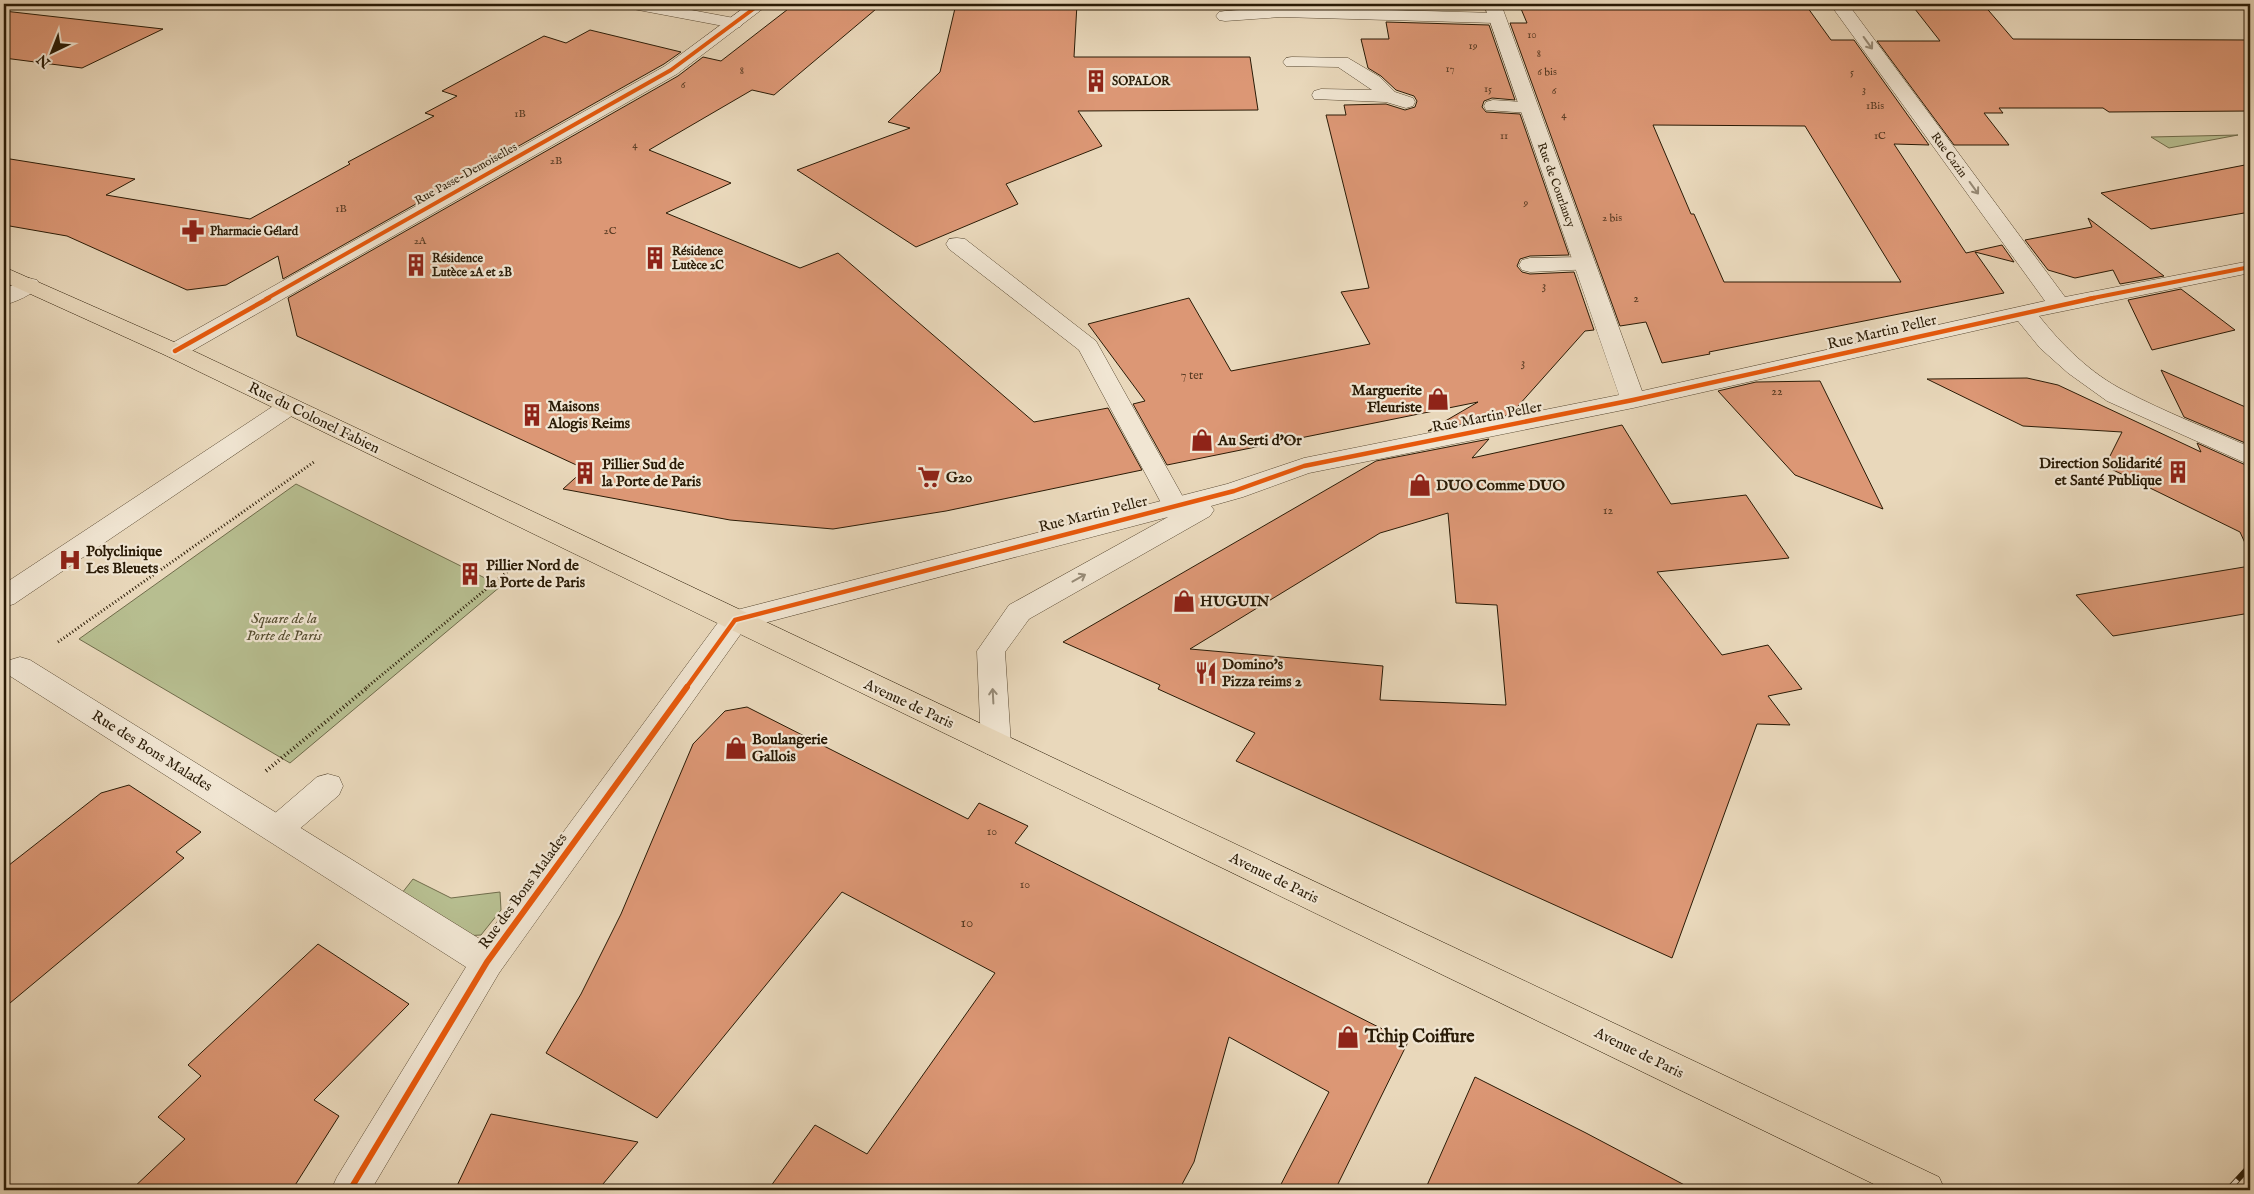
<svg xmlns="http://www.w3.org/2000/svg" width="2254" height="1194" viewBox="0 0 2254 1194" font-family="'IM FELL English',serif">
<rect width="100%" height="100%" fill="#e9d8bb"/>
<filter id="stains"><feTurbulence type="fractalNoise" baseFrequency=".004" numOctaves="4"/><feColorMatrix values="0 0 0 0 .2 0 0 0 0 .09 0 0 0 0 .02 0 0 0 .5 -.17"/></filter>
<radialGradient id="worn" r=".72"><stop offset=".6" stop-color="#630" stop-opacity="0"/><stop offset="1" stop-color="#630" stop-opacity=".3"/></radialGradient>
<g fill="#b7be90" stroke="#706c4b">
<path d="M2238,135L2169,148L2151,137Z"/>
<path d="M296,484L501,586L290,763L79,639Z"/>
<path d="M413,879L451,898L500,892L501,910L481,935L464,936L402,893Z"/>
</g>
<g fill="#dc9775" stroke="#2a1b06" fill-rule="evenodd">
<path d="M882,4L774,95L752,90L649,150L731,183L666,213L800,268L838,253L1034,422L1108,408L1142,470L946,511L833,529L730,520L563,489L585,469L297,336L288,298L678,76L703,57L721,61L792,6Z"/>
<path d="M956,4H1077L1074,57H1250L1258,110L1078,111L1102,146L1006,184L1018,204L916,247L797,170L910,128L888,122L940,72Z"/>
<path d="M1519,4L1750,6L1749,4H1805L1831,40H1854L1929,145L1894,144L1966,253L2002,245L2014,262L1975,252L2004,293L1709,352L1710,354L1662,363L1646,322L1620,326L1510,23H1527ZM1653,125L1805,126L1901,282H1724L1694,214H1691Z"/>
<path d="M1911,4H1983L2013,39L2250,40V111L2109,112L2103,108H1999L2003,113H1984L2009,145H1954L1877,41H1940Z"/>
<path d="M4,11L163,29L82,68L4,58Z"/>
<path d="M1386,22L1489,25L1515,100L1492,98L1484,101L1482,107L1486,112L1520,114L1569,255L1530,256L1520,259L1517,266L1522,272L1530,274L1574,272L1594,330L1585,331L1510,415L1428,431L1478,402L1167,465L1133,404L1145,401L1088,324L1189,298L1231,371L1370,344L1341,292L1369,288L1326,115H1346L1344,105L1386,104L1405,110L1415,107L1417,101L1414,96L1396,90L1381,76L1368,68L1361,39H1389Z"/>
<path d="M590,30L681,52L664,64L283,279L278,256L226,285L187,290L67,236L4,225V158L135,179L106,195L250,219L350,164L348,162L434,116L425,113L457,96L442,91L544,36L566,43Z"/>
<path d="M2250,164V212L2151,229L2101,193Z"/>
<path d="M2088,218L2147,263L2164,276L2120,284L2113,270L2075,278L2048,270L2025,240L2092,227Z"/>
<path d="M2181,289L2235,330L2152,350L2128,300Z"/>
<path d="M2161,370L2250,409V445L2184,417Z"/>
<path d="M2027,378L2058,385L2201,452L2197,443L2250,467V554L2240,532L2105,466L2122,432L2023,426L1927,379Z"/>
<path d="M1820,381L1883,509L1795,475L1718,391L1756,382Z"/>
<path d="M1622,425L1671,504L1746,495L1789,558L1657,572L1722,655L1768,645L1802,689L1768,696L1790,725L1757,724L1672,958L1236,761L1255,733L1158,689L1160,685L1063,642L1376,461L1489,439L1472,458ZM1448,513L1456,603L1497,605L1506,705L1380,700L1383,666L1190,649L1380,533Z"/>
<path d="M2250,566V613L2113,636L2076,595Z"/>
<path d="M747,707L968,819L979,803L1028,826L1015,843L1408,1042L1335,1190H1278L1329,1092L1229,1037L1194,1162L1179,1190H768L815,1125L867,1154L995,973L842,892L657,1118L546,1053L581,994L621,914L693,744L725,711Z"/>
<path d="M129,785L201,832L176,852L184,858L4,1008V869L101,793Z"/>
<path d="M318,944L409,1004L314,1100L339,1116L292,1190H131L185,1139L158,1117L201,1076L188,1065Z"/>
<path d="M1475,1077L1586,1133L1694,1190H1425Z"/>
<path d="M491,1114L638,1142L598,1190H455Z"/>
</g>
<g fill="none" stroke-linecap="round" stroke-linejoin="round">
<defs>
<g id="service">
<path d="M549,4H569C564,10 558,10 551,9Z"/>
<path d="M624,4H659L734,18L740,19L743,23L740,27L734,28L633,9L627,8Z"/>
<path d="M1281,7L1496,13L1502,14L1505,18L1502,22L1496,23L1281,17L1225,21L1219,20L1216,16L1219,12L1225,11Z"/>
<path d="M1292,57L1348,58L1380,77L1395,92L1413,98L1415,102L1413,106L1406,108L1386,102L1314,99L1312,95L1314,91L1321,89L1372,90L1338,67L1286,66L1283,62L1286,58Z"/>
<path d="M1493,100L1535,103L1537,107L1535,111L1528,113L1486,110L1484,106L1486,102Z"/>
<path d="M957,238L965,239L1096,341L1188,506L1184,512L1175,515L1166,512L1079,350L949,249L946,244L949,239Z"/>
<path d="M1584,257L1592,259L1595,264L1592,269L1530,272L1522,270L1519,265L1522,260L1530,258Z"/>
<path d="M29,278L37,280L40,285C33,295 15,302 4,305V289Z"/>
<path d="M290,398L299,401L302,406L299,411L14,604L4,607V584L281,401Z"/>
<path d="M328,774L339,777L343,786L339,795L289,838L278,842L267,838L262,829L267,820L317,777Z"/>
</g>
<g id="minor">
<path d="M749,4H769L677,74L183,356L175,358L167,356L163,351L167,346L665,66Z"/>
<path d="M1484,4H1501L1642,391L2045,301L1830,4H1848L2065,297L2250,261V273L2039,316C2062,345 2091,374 2125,391C2165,412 2209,429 2250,447V465L2107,401L2068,373L2040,348L2018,321L1633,408L1309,473L1243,497L1211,506L1214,510L1210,516L1029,619L1005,652L1011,745L1007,753L996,757L985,753L981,745L977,651L1009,605L1168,517L745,628L499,973L371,1190H331L337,1177L466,967L10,676L6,668L10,660L20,657L30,660L483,941L725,613L1227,484L1304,458L1619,395Z"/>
</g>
<path id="primary" d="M4,267L183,346L1939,1177L1945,1190H1886L167,356L4,282Z"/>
</defs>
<use href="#service" stroke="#5a4a33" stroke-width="1"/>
<use href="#minor" stroke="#5a4a33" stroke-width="1"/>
<use href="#primary" stroke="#2a1b06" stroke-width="1"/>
<g stroke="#2a1b06" stroke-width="3" stroke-dasharray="1 2.5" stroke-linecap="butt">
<path d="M58,642L314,462"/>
<path d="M366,688L519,562"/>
</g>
<path stroke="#2a1b06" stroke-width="4" stroke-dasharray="1 3" stroke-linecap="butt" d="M266,771L368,687"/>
<use href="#service" fill="#f1e6d3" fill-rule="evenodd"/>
<use href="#minor" fill="#f1e6d3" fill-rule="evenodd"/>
<use href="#primary" fill="#e9d8bb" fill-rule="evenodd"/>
<defs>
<path id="rail" d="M2228,1190L2250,1166"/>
</defs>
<use href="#rail" stroke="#2a1b06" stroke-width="6"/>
<use href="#rail" stroke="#f1e6d3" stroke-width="4.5" stroke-dasharray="14" stroke-linecap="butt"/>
<defs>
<g id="cycleway-far2">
<path d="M266,299L671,70L760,4"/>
<path d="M2088,299L2250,267"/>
</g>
<g id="cycleway-far1">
<path d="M175,351L269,298"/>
<path d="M686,688L735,620L1234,491L1304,466L1633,400L2094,298"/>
</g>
<path id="cycleway" d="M350,1190L487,962L687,687"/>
</defs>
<use href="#cycleway-far2" stroke="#f1e6d3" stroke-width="6"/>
<use href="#cycleway-far1" stroke="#f1e6d3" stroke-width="8"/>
<use href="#cycleway" stroke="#f1e6d3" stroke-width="9"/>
<use href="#cycleway-far2" stroke="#e8590c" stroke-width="4"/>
<use href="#cycleway-far1" stroke="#e8590c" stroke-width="4.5"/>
<use href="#cycleway" stroke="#e8590c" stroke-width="6"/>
</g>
<defs><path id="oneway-shaft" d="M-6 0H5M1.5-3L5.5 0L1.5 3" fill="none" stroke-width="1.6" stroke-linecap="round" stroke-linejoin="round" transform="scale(1.25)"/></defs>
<g stroke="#978b77">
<use href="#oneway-shaft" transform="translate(1868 43) rotate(54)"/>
<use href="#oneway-shaft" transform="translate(1974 188) rotate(54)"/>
<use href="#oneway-shaft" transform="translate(1079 578) rotate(-29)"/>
<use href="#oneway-shaft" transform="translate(993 696) rotate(-93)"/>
</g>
<defs>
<symbol id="building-bare" viewBox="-9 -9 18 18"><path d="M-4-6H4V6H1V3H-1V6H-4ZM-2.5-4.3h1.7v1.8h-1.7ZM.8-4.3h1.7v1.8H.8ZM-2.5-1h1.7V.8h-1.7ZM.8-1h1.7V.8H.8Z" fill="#8f2418" stroke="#f1e6d3" stroke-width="2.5" paint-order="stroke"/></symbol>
<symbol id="pharmacy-bare" viewBox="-9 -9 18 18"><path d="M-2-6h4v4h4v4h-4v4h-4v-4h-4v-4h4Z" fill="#8f2418" stroke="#f1e6d3" stroke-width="2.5" paint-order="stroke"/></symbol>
<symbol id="shop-bare" viewBox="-9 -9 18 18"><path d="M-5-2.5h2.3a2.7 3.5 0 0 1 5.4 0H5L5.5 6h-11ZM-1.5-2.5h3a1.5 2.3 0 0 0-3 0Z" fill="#8f2418" stroke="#f1e6d3" stroke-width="2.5" paint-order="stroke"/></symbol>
<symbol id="supermarket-bare" viewBox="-9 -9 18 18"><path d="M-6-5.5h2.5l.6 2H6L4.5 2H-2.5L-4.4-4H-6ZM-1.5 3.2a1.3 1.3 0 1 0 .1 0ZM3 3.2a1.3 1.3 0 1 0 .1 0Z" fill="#8f2418" stroke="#f1e6d3" stroke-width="2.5" paint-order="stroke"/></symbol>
<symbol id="hospital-bare" viewBox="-9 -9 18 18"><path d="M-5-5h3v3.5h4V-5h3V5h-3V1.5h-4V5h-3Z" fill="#8f2418" stroke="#f1e6d3" stroke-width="2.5" paint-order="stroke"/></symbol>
<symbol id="restaurant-bare" viewBox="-9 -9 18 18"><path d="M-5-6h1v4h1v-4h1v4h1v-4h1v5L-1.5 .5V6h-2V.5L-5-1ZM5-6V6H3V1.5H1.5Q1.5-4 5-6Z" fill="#8f2418" stroke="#f1e6d3" stroke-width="2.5" paint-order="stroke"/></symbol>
</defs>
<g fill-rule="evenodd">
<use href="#building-bare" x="1080" y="65" width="32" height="32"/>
<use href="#pharmacy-bare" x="177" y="215" width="32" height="32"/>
<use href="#building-bare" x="639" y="242" width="32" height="32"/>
<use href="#building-bare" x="400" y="249" width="32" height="32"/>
<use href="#shop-bare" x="1422" y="383" width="32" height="32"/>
<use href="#building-bare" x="516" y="399" width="32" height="32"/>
<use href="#shop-bare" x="1186" y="424" width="32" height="32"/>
<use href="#building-bare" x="2162" y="456" width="32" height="32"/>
<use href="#building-bare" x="569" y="457" width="32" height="32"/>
<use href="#supermarket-bare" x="913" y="461" width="32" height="32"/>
<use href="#shop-bare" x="1404" y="469" width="32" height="32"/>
<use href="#hospital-bare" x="54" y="544" width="32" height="32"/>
<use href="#building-bare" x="454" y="558" width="32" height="32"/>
<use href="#shop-bare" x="1168" y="585" width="32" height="32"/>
<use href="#restaurant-bare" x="1190" y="657" width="32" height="32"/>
<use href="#shop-bare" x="720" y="732" width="32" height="32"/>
<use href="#shop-bare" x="1332" y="1021" width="32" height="32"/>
</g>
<g text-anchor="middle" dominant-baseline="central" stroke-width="4.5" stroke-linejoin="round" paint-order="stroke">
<g font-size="11" fill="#563a22">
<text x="1532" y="35">10</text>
<text x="1473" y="46">19</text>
<text x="1539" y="54">8</text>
<text x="1450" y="69">17</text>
<text x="742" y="71">8</text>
<text x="1547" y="72">6 bis</text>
<text x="1852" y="72">5</text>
<text x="683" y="85">6</text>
<text x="1488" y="89">15</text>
<text x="1864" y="90">3</text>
<text x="1554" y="91">6</text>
<text x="1875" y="106">1Bis</text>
<text x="520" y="114">1B</text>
<text x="1564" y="115">4</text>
<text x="1504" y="136">11</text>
<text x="1880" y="136">1C</text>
<text x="635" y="145">4</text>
<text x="556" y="161">2B</text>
<text x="1526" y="203">9</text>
<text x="341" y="209">1B</text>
<text x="1612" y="218">2 bis</text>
<text x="610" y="231">2C</text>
<text x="420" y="241">2A</text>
</g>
<g font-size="12" font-weight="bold" fill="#2a1b06" stroke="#f1e6d3" text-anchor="start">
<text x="1112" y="81">SOPALOR</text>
<text x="210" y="231">Pharmacie Gélard</text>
<text x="672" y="251">Résidence<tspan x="672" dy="14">Lutèce 2C</tspan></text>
<text x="432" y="258">Résidence<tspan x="432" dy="14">Lutèce 2A et 2B</tspan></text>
</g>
<g font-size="12" fill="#2a1b06" stroke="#f1e6d3">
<text transform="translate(1949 155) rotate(54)">Rue Cazin</text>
<text transform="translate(466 174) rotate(-29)">Rue Passe-Demoiselles</text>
<text transform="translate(1556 185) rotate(70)">Rue de Courlancy</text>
</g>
<g font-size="12" fill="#563a22">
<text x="1544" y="285">3</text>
<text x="1636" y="298">2</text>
<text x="1523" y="362">3</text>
<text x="1192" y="375">7 ter</text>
<text x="1777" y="391">22</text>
<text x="1608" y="510">12</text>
<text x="992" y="831">10</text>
<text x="1025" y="884">10</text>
</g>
<g font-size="15" fill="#2a1b06" stroke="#f1e6d3">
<text transform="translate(1882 332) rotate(-13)">Rue Martin Peller</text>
<text transform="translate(1487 417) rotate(-11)">Rue Martin Peller</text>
<text transform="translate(314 418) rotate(26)">Rue du Colonel Fabien</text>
<text transform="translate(1093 514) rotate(-14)">Rue Martin Peller</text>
<text transform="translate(909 704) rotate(25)">Avenue de Paris</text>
<text transform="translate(152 751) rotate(32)">Rue des Bons Malades</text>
<text transform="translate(1274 878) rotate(26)">Avenue de Paris</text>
<text transform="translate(523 891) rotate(-54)">Rue des Bons Malades</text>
<text transform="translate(1639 1053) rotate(26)">Avenue de Paris</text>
</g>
<g font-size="15" font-weight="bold" fill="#2a1b06" stroke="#f1e6d3" text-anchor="start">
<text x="1422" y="390" text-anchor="end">Marguerite<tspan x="1422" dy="17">Fleuriste</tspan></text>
<text x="548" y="406">Maisons<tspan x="548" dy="17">Alogis Reims</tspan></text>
<text x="1218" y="440">Au Serti d'Or</text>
<text x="2162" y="463" text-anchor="end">Direction Solidarité<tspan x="2162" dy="17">et Santé Publique</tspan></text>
<text x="602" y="464">Pillier Sud de<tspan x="602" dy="17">la Porte de Paris</tspan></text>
<text x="946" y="477">G20</text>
<text x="1436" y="485">DUO Comme DUO</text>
<text x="86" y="551">Polyclinique<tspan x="86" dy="17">Les Bleuets</tspan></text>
<text x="486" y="565">Pillier Nord de<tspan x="486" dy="17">la Porte de Paris</tspan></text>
<text x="1200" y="601">HUGUIN</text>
<text x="1222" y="664">Domino's<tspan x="1222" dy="17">Pizza reims 2</tspan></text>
<text x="752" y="739">Boulangerie<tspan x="752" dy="17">Gallois</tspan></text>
</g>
<g font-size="15" font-style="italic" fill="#544c2f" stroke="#f1e6d3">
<text x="284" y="618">Square de la<tspan x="284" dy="17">Porte de Paris</tspan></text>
</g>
<g font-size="15" fill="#563a22">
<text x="967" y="922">10</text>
</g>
<g font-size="18" font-weight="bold" fill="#2a1b06" stroke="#f1e6d3" text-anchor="start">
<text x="1365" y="1037">Tchip Coiffure</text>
</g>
</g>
<rect width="2254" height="1194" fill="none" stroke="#e9d8bb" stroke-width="20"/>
<rect x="5" y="5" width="2244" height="1184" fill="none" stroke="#2a1b06" stroke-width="2.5"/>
<rect x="10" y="10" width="2234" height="1174" fill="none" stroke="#2a1b06"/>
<g transform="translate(52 52) rotate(223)" stroke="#f1e6d3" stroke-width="4" paint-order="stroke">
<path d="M0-4L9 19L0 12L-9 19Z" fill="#2a1b06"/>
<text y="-8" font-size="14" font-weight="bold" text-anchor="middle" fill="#2a1b06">N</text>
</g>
<rect width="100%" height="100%" filter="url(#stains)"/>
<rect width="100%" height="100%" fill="url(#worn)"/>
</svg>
